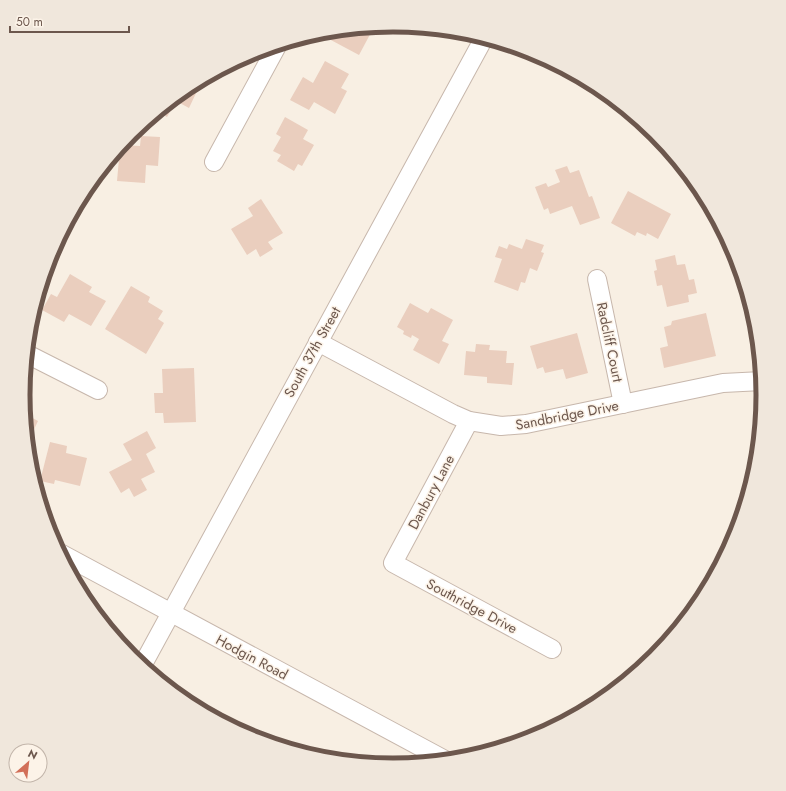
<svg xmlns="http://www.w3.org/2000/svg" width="786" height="791" viewBox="0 0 786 791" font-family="Jost,sans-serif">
<rect width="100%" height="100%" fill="#f8efe3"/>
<g fill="#eacebe">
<path d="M374,27L359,55L329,39L333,31Z"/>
<path d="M325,61L349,74L341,88L347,91L335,114L314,102L309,110L290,100L303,77L313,83Z"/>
<path d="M189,87L197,91L189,108L176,101L167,117L158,112Z"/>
<path d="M285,117L308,130L303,139L314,145L302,166L298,164L294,171L277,161L281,155L273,151L281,137L276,134Z"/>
<path d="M141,136L160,137L158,166L146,165L145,183L117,181L120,148L123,145L140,146Z"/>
<path d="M567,166L570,173L579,170L589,197L592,196L600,218L580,225L572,206L550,214L548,208L544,210L535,187L546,183L548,187L560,182L555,170Z"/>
<path d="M628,191L671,214L658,239L647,233L646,236L637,232L635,236L611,223Z"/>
<path d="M261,199L283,233L268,242L273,249L260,257L256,249L247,255L231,229L253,216L248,208Z"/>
<path d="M526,239L544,245L541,252L544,253L537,271L530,268L525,283L521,282L518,291L494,282L502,259L495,257L499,246L507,249L509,244L522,249Z"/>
<path d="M675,255L677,265L685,264L689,280L694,279L697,293L688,295L689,302L667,307L662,285L657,286L654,271L657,270L655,260Z"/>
<path d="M70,274L92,287L89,292L106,301L91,326L69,314L64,322L42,310L51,294L57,297Z"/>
<path d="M131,286L150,297L148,302L163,311L158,319L164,323L146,354L105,329Z"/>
<path d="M410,303L428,313L431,308L453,320L442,341L449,344L439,364L413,350L419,339L412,335L411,338L403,334L404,331L397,327Z"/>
<path d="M706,313L716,356L664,368L660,348L668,346L664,327L671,325L672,321Z"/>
<path d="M577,333L588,373L566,379L563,369L545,373L543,367L537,369L530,346Z"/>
<path d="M476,344L490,345L489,350L507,351L506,363H514L512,385L487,383V377L464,375L466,351L475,352Z"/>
<path d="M194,368L196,422L164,423L163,413H155L154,393H163L162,369Z"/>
<path d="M25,414L38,421L28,442Z"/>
<path d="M147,431L156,448L146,454L155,472L141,479L147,490L134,497L129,488L121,493L109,472L132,460L123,444Z"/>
<path d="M50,442L67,446L66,453L87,458L80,486L55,480L54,484L40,481Z"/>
</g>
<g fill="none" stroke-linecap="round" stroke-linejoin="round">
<defs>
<g id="minor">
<path d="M214,162L277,46"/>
<path d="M597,279L623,404"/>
<path d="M318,342L453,414L469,421L501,426L526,424L723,383L762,381"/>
<path d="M27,354L98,390"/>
<path d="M469,421L393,563L552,649"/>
<path d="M60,553L445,760"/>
<path d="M142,666L484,38"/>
</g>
</defs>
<use href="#minor" stroke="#c7b7ac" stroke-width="20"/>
<use href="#minor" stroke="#fff" stroke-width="18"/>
</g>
<g text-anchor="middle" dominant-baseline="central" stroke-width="3" stroke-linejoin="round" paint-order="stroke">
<g font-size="14" fill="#6c574d" stroke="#fcf3e8">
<text transform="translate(610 342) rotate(78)">Radcliff Court</text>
<text transform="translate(312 352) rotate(-61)">South 37th Street</text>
<text transform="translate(567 415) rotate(-11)">Sandbridge Drive</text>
<text transform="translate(431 492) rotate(-62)">Danbury Lane</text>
<text transform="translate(472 606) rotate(28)">Southridge Drive</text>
<text transform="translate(252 657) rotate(28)">Hodgin Road</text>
</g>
</g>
<path d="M0 0H786V791H0ZM30 395a363 363 0 1 1 726 0a363 363 0 1 1-726 0Z" fill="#f0e7dc" fill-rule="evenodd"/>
<path fill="none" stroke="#6c574d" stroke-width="5" d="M30 395a363 363 0 1 1 726 0a363 363 0 1 1-726 0Z"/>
<g transform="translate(28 763) rotate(28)"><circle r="19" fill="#fcf3e8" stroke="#c2b5aa"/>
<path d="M0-3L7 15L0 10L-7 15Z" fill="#d26f58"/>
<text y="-6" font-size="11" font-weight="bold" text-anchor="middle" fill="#6c574d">N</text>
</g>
<path d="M10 26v6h119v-6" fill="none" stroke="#6c574d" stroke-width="2"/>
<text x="16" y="26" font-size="12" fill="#6c574d" stroke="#fcf3e8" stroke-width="3" paint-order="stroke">50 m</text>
</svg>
